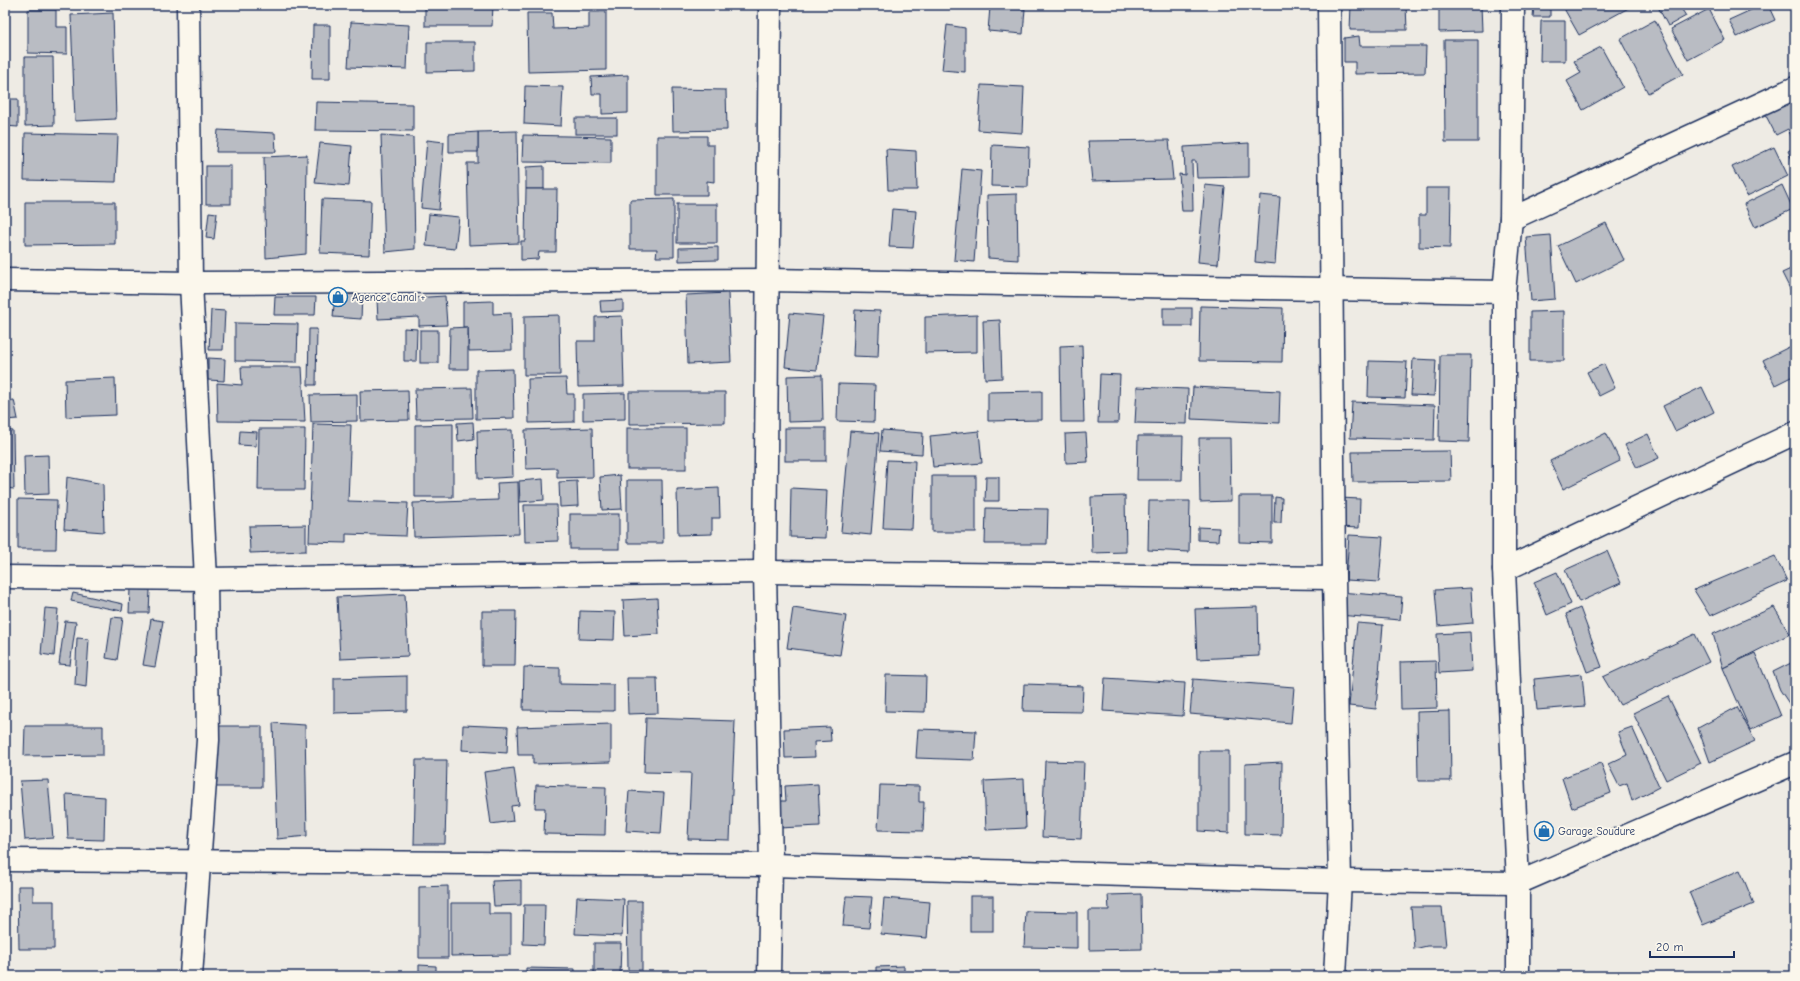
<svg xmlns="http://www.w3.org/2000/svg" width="1800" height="981" viewBox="0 0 1800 981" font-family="'Comic Neue',sans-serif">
<rect width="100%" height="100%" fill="#eeebe4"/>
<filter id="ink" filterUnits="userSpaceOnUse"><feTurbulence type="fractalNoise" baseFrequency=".025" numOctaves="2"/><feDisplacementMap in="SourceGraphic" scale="8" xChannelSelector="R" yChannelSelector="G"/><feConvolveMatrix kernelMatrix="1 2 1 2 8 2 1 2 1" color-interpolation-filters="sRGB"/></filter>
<g filter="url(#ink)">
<g fill="#b9bcc3" stroke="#1b2f5e">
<path d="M425,5H493L492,26H425Z"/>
<path d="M1351,5H1406L1407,30H1350Z"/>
<path d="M1439,5H1481L1482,31L1439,32Z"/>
<path d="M1534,5H1550V17H1533Z"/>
<path d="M1562,5H1634L1579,35Z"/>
<path d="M1657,5H1679L1686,16L1668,26Z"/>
<path d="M1762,5H1768L1775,20L1737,37L1729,20Z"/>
<path d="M990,7L1025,9L1023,34L988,31Z"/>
<path d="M1709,9L1725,40L1688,60L1671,29Z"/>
<path d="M28,10H56V27H67V54L28,53Z"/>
<path d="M589,12H606V70L528,72L527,13H552L553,29L589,28Z"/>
<path d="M113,13L116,119L75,121L71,15Z"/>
<path d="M1655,20L1683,74L1648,93L1620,39Z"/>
<path d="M1541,21H1565V61H1540Z"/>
<path d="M351,22L409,25L407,69L348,67Z"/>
<path d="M313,25H330V79H312Z"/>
<path d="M947,25L965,28V72L942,70Z"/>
<path d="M1359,36L1360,46H1426L1425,73L1355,74V62H1344V38Z"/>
<path d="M1444,40H1478V142H1445Z"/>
<path d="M427,42H475V71L427,72Z"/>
<path d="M1601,47L1623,87L1583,110L1567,81L1581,73L1574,61Z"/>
<path d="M25,57H53L54,125L25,126Z"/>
<path d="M628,75V113L602,114V94H592L591,77Z"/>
<path d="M981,85L1024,87L1022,133L978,130Z"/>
<path d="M525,86L563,87L561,126L524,124Z"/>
<path d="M672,89L726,90L727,130L673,131Z"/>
<path d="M5,99H18V127L5,126Z"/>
<path d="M1795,99V137L1792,138L1788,129L1776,135L1765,114Z"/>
<path d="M316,102L413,104V131L315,130Z"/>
<rect x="575" y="118" width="42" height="16"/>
<path d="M218,130L275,133L276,152H216Z"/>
<path d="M517,131L519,243L469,245L467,163H478V132Z"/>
<path d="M478,132V152H449V134Z"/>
<path d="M25,133L118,135L116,182L24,180Z"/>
<path d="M381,135L413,137L415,249L385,252Z"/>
<path d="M523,135L611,137V163L522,162Z"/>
<path d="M657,136H707V145H714V182L707,181V195H657Z"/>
<path d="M427,140L444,142L439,210L421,208Z"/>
<path d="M1169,140L1173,179L1092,181L1088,141Z"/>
<path d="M320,143L352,146L349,186L315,183Z"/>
<path d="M1249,143V177L1197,178L1196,161H1192L1193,211H1182L1179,174L1185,175L1184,147Z"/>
<path d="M992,145L1029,147L1028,187L991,186Z"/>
<path d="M1774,147L1788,176L1747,196L1732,167Z"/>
<path d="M1795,147V166L1788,151Z"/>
<path d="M886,149L916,151L917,190H888Z"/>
<path d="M307,155L306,254L266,258L264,157Z"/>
<rect x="206" y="166" width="25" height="38"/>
<path d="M544,166V189H526V167Z"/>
<path d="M962,169L981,171L974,262L954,260Z"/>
<path d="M1205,185L1225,187L1218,264L1198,262Z"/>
<path d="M1782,185L1793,209L1755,227L1744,204Z"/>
<path d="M1426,188H1451L1450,248L1419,247V215H1426Z"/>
<path d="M526,189H557L556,252H539L538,259L521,260V241H525Z"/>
<path d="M1017,194L1018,260L988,258L987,195Z"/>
<path d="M1260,195L1280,197L1275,264L1255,262Z"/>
<path d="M322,199L371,201L369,255L320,253Z"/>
<path d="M674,199V257H656L657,249H630V200Z"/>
<path d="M25,202H115V244L25,245Z"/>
<rect x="677" y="204" width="40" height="39"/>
<path d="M892,209L916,211L913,248L889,247Z"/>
<path d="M209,212L217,213L214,239L206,238Z"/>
<path d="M429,214L459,217L455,249L426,246Z"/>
<path d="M1606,223L1624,260L1576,284L1558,246Z"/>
<path d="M1551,235L1555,299L1531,301L1526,237Z"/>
<path d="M718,247V260L679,261V248Z"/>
<path d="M1795,267V299L1782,273Z"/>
<path d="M335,293L362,295L361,319L333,317Z"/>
<path d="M728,293L731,362L688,364L686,295Z"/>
<path d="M445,296L447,325L419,326V317L378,319L377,300Z"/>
<path d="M275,297H316L315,315H274Z"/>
<path d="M623,300V311L601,312L600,301Z"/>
<path d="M493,301V314L511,313L512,350L469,351L468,327H463V302Z"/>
<path d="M1200,306L1283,308L1282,362L1199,361Z"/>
<rect x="1163" y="308" width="29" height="18"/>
<path d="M211,310L225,311L223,350H209Z"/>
<path d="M855,310L880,311L878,357L853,356Z"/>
<path d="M1564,311V361H1530V312Z"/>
<path d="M790,313L823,316L817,370L785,367Z"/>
<path d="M559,315L560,375H524V316Z"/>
<path d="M977,315V352L925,353V317Z"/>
<path d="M622,316L624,386L578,387L577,341H595V317Z"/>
<path d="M1000,320L1002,378L985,379L983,321Z"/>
<path d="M235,323L298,324L297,362L235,361Z"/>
<path d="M468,327V369H449L450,328Z"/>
<path d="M404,328L417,329L416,361H404Z"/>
<path d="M309,329H317L316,385H308Z"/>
<rect x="420" y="330" width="18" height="33"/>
<path d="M1795,344V375L1775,385L1763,360Z"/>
<path d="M1082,345L1084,422H1061L1060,346Z"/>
<path d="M1440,355H1471L1469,442L1439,441Z"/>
<path d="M208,358L225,359L224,381L208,380Z"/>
<path d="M1413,359L1436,360L1434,396L1411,395Z"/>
<path d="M1369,361L1407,362L1405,398L1368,397Z"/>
<path d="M1604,364L1615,388L1599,396L1587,372Z"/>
<path d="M241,367H302L305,422L218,421L217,383L242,385Z"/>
<path d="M513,369L514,418L476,419V370Z"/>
<path d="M1100,374L1120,375L1118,423H1098Z"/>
<path d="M822,375L823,421L788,422L787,376Z"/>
<path d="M115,378L116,415L66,417L65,380Z"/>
<path d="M566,378L567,394H574V422L529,423L528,379Z"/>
<path d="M838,384L875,385L874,422L837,421Z"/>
<path d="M1137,387L1188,389L1187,424L1135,423Z"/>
<path d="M1193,387L1280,391L1279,423L1191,419Z"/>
<path d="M1702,387L1714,412L1675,431L1663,406Z"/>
<path d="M472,388L473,418L416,419L415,389Z"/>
<path d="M408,390L409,420L361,421L360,391Z"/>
<path d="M1042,391V420L988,421V392Z"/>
<path d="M629,392H725V423L629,424Z"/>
<path d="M625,393V419L583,420V394Z"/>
<path d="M357,394V421L311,422L310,395Z"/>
<path d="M14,400L18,419L5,420V401Z"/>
<path d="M1352,402L1435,405L1434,440L1350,438Z"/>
<path d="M473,422L474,439L458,441L457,423Z"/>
<path d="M313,424L351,425L348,501L408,503L406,536L346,534V543L309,542Z"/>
<path d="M453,424V497H415V425Z"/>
<path d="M592,428L593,477L557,478V468L526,469L525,430Z"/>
<rect x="627" y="428" width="59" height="41"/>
<rect x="785" y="428" width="41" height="33"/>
<path d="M259,429H305L304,490H258Z"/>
<path d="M5,430L13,431L14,489L5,488Z"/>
<path d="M512,430L513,477L478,479L477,431Z"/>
<path d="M882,430L923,433L922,454L880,451Z"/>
<path d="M240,431L257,432L256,446L239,445Z"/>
<path d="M850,431L879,433L871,535L841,532Z"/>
<path d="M979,431L982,463L933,467L930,436Z"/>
<path d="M1086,433L1088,462L1066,463L1065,434Z"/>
<path d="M1606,433L1620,461L1563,489L1550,461Z"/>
<path d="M1648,434L1659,458L1637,468L1625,445Z"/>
<path d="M1138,436H1183L1182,480H1137Z"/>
<path d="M1199,438H1230L1231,501L1200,502Z"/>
<path d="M1450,451L1451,481L1353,482L1352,452Z"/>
<path d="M48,455L49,494L25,495L24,456Z"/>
<path d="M887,460L915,461L912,529L883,528Z"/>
<path d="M620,475L622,509L602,510L600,477Z"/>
<rect x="932" y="476" width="44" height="56"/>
<path d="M67,477L103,484L104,532L64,529Z"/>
<path d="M986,477H999V501H985Z"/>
<path d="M543,479L544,500L520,502L519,481Z"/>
<path d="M627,480H662L663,543H627Z"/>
<path d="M577,481L578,506L560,507L559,482Z"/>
<path d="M518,482L519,534L414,537L413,503L498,500L497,483Z"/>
<path d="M719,488L720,518H712V534L678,535L677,490Z"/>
<path d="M791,488L827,490L825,538L790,537Z"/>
<path d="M1125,496L1126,552L1092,553L1091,497Z"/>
<path d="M1239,496H1272V543L1239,542Z"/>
<path d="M1275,497L1282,498L1281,523H1274Z"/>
<path d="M1340,498L1360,499L1359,528L1339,527Z"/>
<path d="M18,499L57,500L56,549H18Z"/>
<path d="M1149,501H1190L1189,552L1148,550Z"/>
<path d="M524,505H557L558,541L525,542Z"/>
<path d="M986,508L1048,509L1047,544H985Z"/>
<rect x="570" y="514" width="49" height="35"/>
<path d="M306,525V551L250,553L249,526Z"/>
<path d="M1198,527L1219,528L1218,541L1198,540Z"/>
<path d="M1349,535L1383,537L1379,582L1346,580Z"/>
<path d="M1607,551L1621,583L1579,602L1565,570Z"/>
<path d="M1775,556L1787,581L1710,616L1694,590Z"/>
<path d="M1557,572L1571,604L1547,615L1534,582Z"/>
<path d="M1471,588L1473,623L1438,626L1435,590Z"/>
<path d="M130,589L150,590L149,613H129Z"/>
<path d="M1339,592L1402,597L1400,620L1338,615Z"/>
<path d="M73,593L123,604L122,611L71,601Z"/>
<path d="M405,594L408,656L340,659L337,597Z"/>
<path d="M657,598L659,634L625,636L623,600Z"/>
<path d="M1258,607L1259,656L1197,659L1195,609Z"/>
<path d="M1774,607L1790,634L1723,668L1713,634Z"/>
<path d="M45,608L58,609L54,656L41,654Z"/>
<path d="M793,608L846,616L840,655L787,648Z"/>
<path d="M1580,608L1602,667L1587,672L1566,614Z"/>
<path d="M482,611H516L515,666H482Z"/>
<path d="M580,611L615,612L614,640L579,639Z"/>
<path d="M112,617L123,618L117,660L106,658Z"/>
<path d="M151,619L163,621L155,667L143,665Z"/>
<path d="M65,621L76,622L70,665L59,664Z"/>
<path d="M1357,623L1383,625L1376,709L1349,706Z"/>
<path d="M1470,632L1472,671L1439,673L1437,634Z"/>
<path d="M1695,634L1709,662L1620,705L1603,677Z"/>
<path d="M77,638L89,639L86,687L75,685Z"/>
<path d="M1755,653L1781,716L1750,730L1723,668Z"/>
<path d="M1436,661L1437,708L1401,709L1400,662Z"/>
<path d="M1795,661V707L1792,708L1780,690L1773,672Z"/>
<path d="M524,667L560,668V684L614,685V711L523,710Z"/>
<path d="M1582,674L1585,706L1537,710L1534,679Z"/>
<path d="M886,675L926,676L925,712L885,711Z"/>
<path d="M407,676V711L334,713V678Z"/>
<path d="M627,678H657L658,713L628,714Z"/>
<path d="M1105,678L1185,683L1183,716L1103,711Z"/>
<path d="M1193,679L1294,687L1291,723L1190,714Z"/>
<path d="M1024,684L1083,686L1082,712L1023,711Z"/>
<path d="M1668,696L1701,763L1666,780L1633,713Z"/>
<path d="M1737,707L1755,741L1710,762L1698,728Z"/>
<path d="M1450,711L1451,781H1418L1417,712Z"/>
<path d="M5,717L9,754H5Z"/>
<path d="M646,718L735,721L730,840L688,839L691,773L644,772Z"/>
<path d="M273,723L305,725L307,836L277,839Z"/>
<path d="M611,724V762L533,764V755H518L517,727Z"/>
<path d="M463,725L508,727L507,753L462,750Z"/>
<path d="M25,726H103V755L24,756Z"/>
<path d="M216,726H262V787H215Z"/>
<path d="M830,727L831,741L814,742L815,757L785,758L784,729Z"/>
<path d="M1632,727L1659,787L1632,801L1627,783L1619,786L1608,764L1627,755L1618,732Z"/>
<path d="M918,729L976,731L974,760L916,758Z"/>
<path d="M1199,751H1229V833L1199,831Z"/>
<path d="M416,760H447L445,844H414Z"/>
<path d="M1045,761L1084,762L1081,839L1042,837Z"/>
<path d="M1282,762L1281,835L1245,834V764Z"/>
<path d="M1601,763L1611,793L1572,808L1562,778Z"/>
<path d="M514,768L519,805L511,806L513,821L491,824L484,772Z"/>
<path d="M1024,779L1026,828L986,830L984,781Z"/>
<path d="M48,780L53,838L25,840L20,781Z"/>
<path d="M818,784L820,826L779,828L777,801H786L785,786Z"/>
<path d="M536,785L606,787L605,835L544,834L545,808H535Z"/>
<path d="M880,785L919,786V802H924L923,831L878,830Z"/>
<path d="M629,791L664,793L661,833L626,831Z"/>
<path d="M66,794L105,797L104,840L68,839Z"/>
<path d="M1740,870L1754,904L1703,925L1689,892Z"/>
<path d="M521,880V905L494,906L492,881Z"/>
<path d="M18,886H33V901H54V949H19Z"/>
<path d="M448,886V958H419V887Z"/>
<path d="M1141,894L1142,949L1089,950V910H1109L1108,895Z"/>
<path d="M846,896L872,897L869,928L843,926Z"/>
<rect x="970" y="896" width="23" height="35"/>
<path d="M577,897L624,899L622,936L575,934Z"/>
<path d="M884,898L930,902L927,938L881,934Z"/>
<path d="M627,901H642V970H628Z"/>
<path d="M451,903H489V914H511V955L451,956Z"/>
<path d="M524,905H545L544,945L523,944Z"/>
<path d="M1411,907H1442L1446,946H1427L1414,949Z"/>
<path d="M1026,911L1077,912V948L1024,947Z"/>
<path d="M5,932H7L8,976H5Z"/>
<path d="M594,943H621L620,976H594Z"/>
<path d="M419,965L436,966V976H419Z"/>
<path d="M904,966V976H876V967Z"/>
<path d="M526,968L575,969V976H526Z"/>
<path d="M634,975H722V976Z"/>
</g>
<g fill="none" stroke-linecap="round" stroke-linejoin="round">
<defs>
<g id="minor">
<path d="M188,5L191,283L206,579L208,740L191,976"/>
<path d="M1329,5L1334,578L1340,881L1335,976"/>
<path d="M1513,5L1511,219L1504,292V570L1518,883V976"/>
<path d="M1511,219L1795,88"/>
<path d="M5,280L191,283L768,280L1504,292"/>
<path d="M1504,570L1795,433"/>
<path d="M5,577L206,579L765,572L1334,578"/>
<path d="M5,860L771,865L1340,881L1518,883L1795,763"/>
<path d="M769,976L771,865L765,572L770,5"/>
</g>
</defs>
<use href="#minor" stroke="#1b2f5e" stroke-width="25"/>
<use href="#minor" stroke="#fbf7ec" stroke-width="22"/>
</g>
</g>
<defs>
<symbol id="shop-ring" viewBox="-11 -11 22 22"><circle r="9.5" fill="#fbf7ec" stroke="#1f6fb2" stroke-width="1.5"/><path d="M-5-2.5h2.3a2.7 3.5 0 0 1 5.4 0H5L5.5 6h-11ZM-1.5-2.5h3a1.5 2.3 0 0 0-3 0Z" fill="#1f6fb2"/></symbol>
</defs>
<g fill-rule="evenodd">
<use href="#shop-ring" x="327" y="286" width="22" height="22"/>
<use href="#shop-ring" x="1533" y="820" width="22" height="22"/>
</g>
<g text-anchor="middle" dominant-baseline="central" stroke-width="3.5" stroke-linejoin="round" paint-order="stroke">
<g font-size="11" fill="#1b2f5e" stroke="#fbf7ec" text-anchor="start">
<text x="352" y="297">Agence Canal +</text>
<text x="1558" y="831">Garage Soudure</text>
</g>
</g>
<rect width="1800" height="981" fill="none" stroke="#fbf7ec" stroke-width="20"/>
<rect x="10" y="10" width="1780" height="961" fill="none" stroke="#1b2f5e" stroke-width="1.5" filter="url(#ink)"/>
<path d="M1650 951v6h84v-6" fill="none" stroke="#1b2f5e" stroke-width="2"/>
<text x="1656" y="951" font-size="12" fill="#1b2f5e" stroke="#fbf7ec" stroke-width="3" paint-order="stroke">20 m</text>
</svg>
